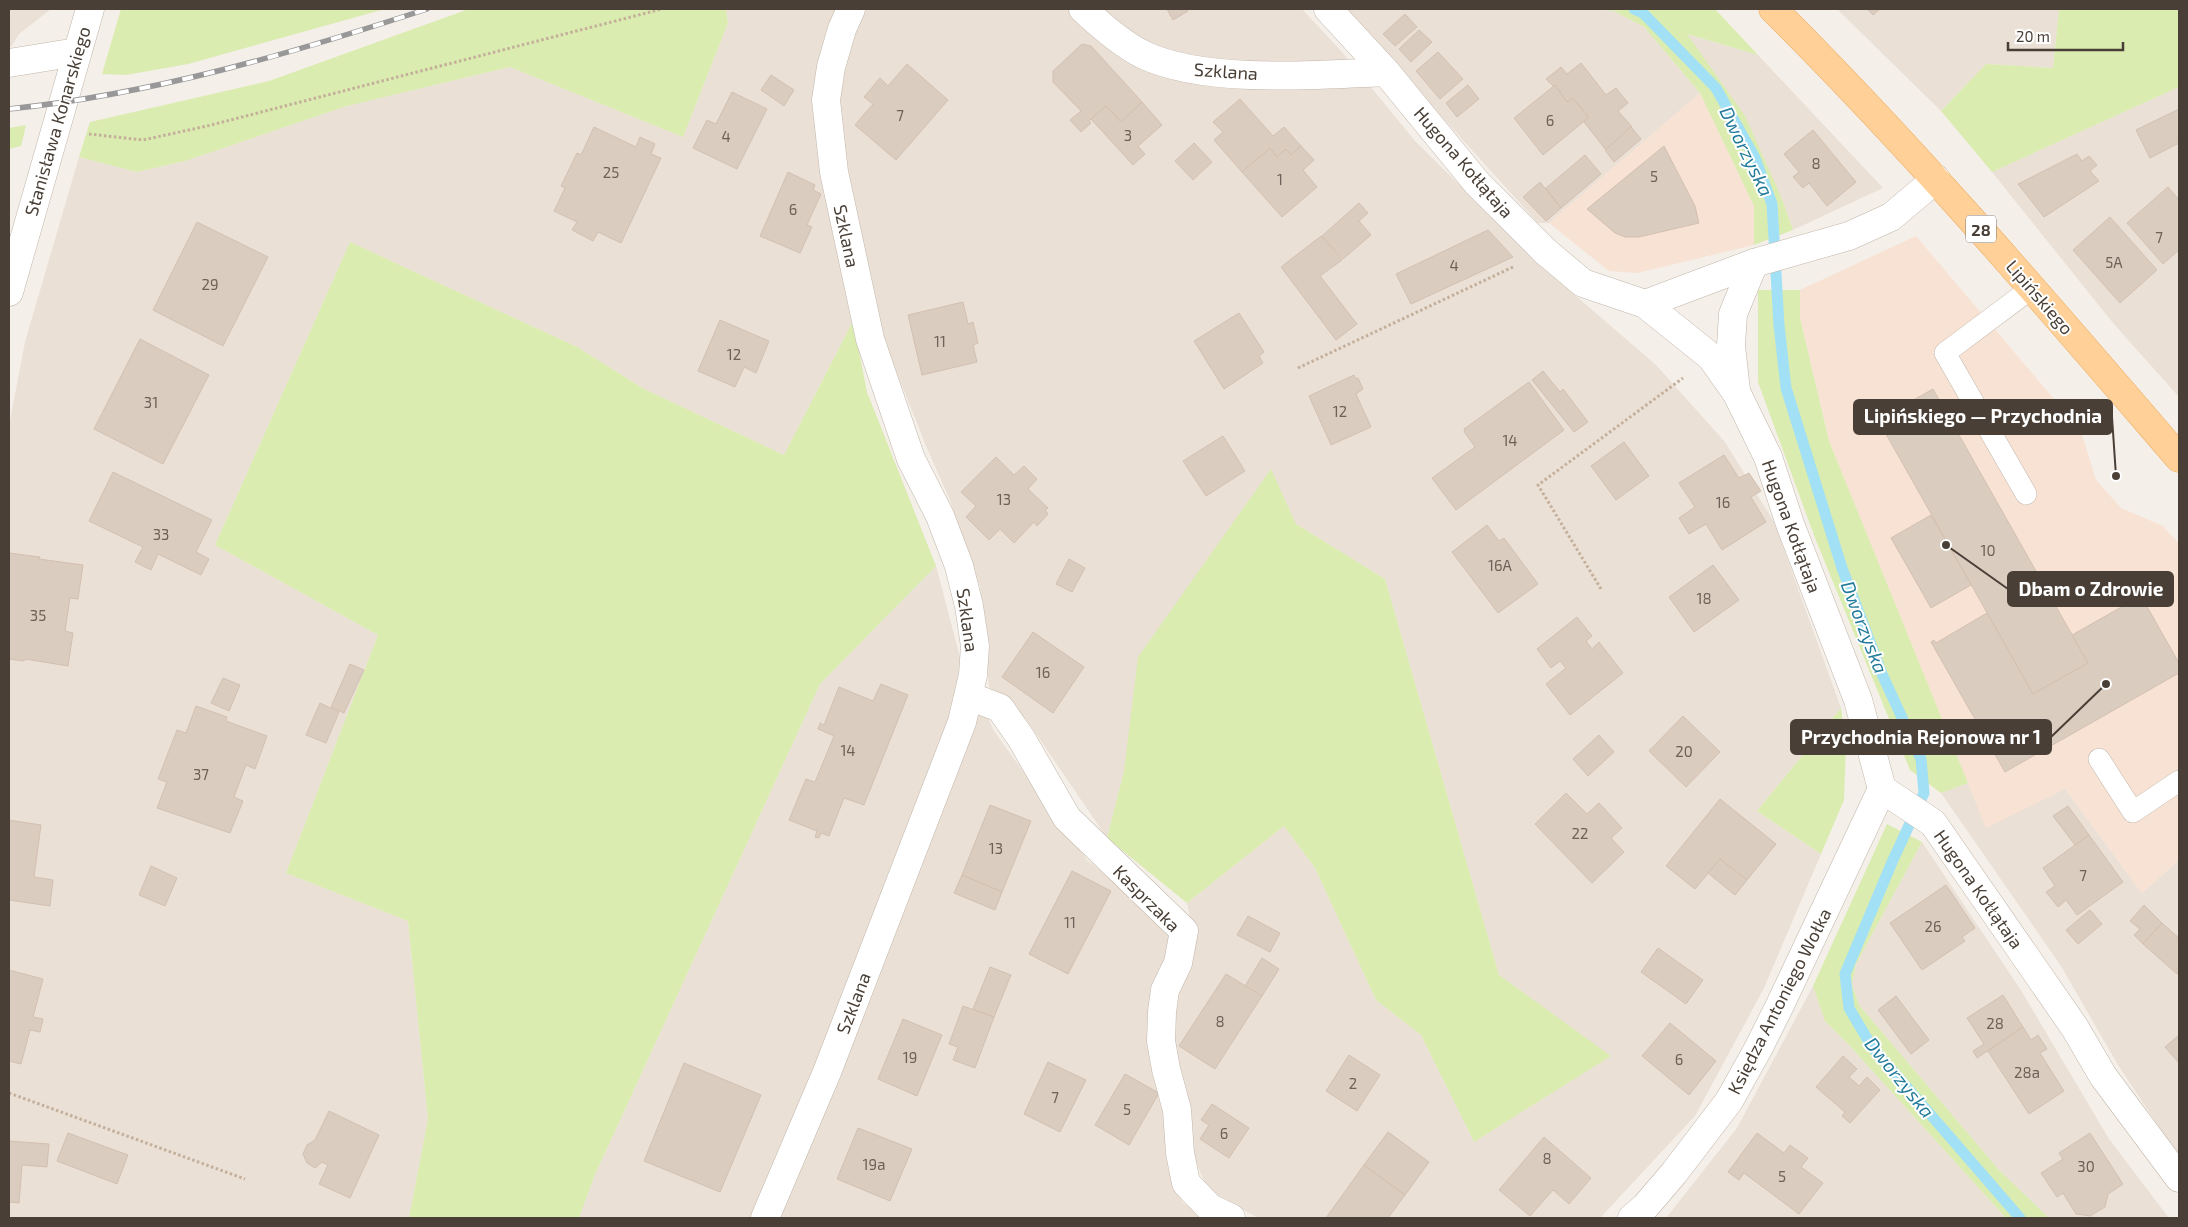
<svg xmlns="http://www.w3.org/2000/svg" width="2188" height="1227" viewBox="0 0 2188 1227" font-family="'Exo 2',sans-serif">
<rect width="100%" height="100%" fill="#f5efe9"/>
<g fill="#eae0d6">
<path d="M9,9H51L19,34L9,50Z"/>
<path d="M726,9H1302L1343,53L1415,141L1546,270L1656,365L1725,442L1774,522L1841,708L1757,811L1821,854L1764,988L1695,1116L1600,1218H1258L1208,1190L1192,1153L1172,1039V1003L1194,937L1187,903L1284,826L1315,868L1376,1000L1421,1035L1474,1142L1610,1056L1499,975L1385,579L1296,524L1271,470L1124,771L1107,838L1026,719L989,687L980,587L949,498L926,446L874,315L853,321L784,455L644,389L577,347L350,242L215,545L378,635L286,873L408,921L428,1119L409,1218H9V426L25,342L79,157L137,172L185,161L347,106L510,67L683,137L728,23Z"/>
<path d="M1344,9H1590L1614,11L1644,27L1700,93L1549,223H1538Z"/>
<path d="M1837,9H2059L2053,68L1986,64L1941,111Z"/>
<path d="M1686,34L1758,55L1883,188L1793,230L1782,199Z"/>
<path d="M2179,87V397L2113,323L1992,172Z"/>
<path d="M936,566L961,661L994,731L1087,860L1172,930L1160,1085L1171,1174L1183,1203L1208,1218H579L594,1177L820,684Z"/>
<path d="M1968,783L1986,827L2065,789L2142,893L2179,860V1157L2118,1065L2061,966L1941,793Z"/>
<path d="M1922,842L2022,992L2109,1139L2169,1218H2049L1999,1170L1859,1005L1852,984L1856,964Z"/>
<path d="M1813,986L1825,1021L1849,1045L2006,1218H1666L1737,1128Z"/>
</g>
<g fill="#f8e2d3">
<path d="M1700,93L1754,206V245L1637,273L1609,271L1549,223Z"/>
<path d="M1916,236L2081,431L2096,480L2121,508L2163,526L2179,544V860L2142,893L2065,789L1986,828L1829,441L1800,318V290Z"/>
</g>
<g fill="#daecaf">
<path d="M121,9H385L188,64L126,75L102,74Z"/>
<path d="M469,9H726L728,23L683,137L510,67L347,106L185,161L137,172L79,157L90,122L269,81Z"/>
<path d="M1590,9H1715L1758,55L1687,34L1745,116L1782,199L1793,230L1754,245V206L1700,93L1644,27L1614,11Z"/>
<path d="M2059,9H2179V87L1992,172L1941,111L1986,64L2053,68Z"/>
<path d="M26,125L21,146L9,149V128Z"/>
<path d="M350,242L577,347L644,389L784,455L853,321L867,392L936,566L820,684L594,1177L579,1218H409L428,1119L408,921L286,873L378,635L215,545Z"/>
<path d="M1758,290H1800V318L1829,441L1968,783L1941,793L1910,770L1815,538L1758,382Z"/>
<path d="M1271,469L1296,524L1385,579L1499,975L1611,1056L1474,1142L1421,1035L1376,1000L1315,868L1284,826L1187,903L1107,838L1124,771L1138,657Z"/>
<path d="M1841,708L1846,746L1844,800L1821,854L1757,811Z"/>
<path d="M1887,824L1922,842L1856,964L1852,984L1859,1005L1999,1170L2049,1218H2006L1849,1045L1825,1021L1813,986Z"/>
</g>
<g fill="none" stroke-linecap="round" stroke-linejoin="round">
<path stroke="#a2e0f5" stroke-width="11" d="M1634,9L1643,13L1716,88L1755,158L1772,204L1779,325L1786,388L1842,568L1882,674L1921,759L1924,793L1893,860L1845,974L1849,1008L1872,1047L2020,1218"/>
</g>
<g fill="#dbccc0" stroke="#d3c0b0">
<path d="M1167,9H1187L1188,11L1173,20Z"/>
<path d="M1867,9H1880L1873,15Z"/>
<path d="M1405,14L1417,27L1395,46L1383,34Z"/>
<path d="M1419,30L1432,42L1411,62L1399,49Z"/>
<path d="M1082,44L1091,46L1142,102L1121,122L1106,106L1091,119L1089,121L1091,123L1081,132L1070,120L1081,111L1053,82V71Z"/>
<path d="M1438,52L1463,79L1440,99L1416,71Z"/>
<path d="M1581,63L1606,95L1616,88L1628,103L1618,111L1632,127L1606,150L1584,122L1589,117L1573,98L1567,102L1555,85L1553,86L1546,79L1561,67L1567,74Z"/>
<path d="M907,64L948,100L896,160L855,125L873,104L864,97L880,78L888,86Z"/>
<path d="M771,75L794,90L784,106L761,90Z"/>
<path d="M1468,85L1479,99L1457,117L1446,103Z"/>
<path d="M1555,85L1567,102L1573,98L1588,118L1543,155L1514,118Z"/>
<path d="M732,92L767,109L737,169L693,148L707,120L716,124Z"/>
<path d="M1240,99L1273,136L1284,127L1301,146L1291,155L1286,149L1277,157L1270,148L1242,172L1214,140L1223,132L1213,122Z"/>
<path d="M1142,102L1162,125L1138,146L1145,154L1133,165L1091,119L1106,106L1121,122Z"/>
<path d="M2179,109V143L2150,158L2136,130Z"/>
<path d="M594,127L636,147L640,137L655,144L651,154L661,158L621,243L598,232L593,241L572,230L577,222L554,211L565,188L561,186L577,153L581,155Z"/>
<path d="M1631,127L1641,139L1614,162L1605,150Z"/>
<path d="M1813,130L1856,182L1827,206L1809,183L1803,188L1793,177L1799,172L1784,154Z"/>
<path d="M1194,143L1212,162L1193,180L1175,161Z"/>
<path d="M1301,146L1314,160L1303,170L1317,187L1282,217L1242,172L1270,148L1277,157L1286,149L1291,155Z"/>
<path d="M1664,146L1695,206L1699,223L1639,237H1625L1615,233L1587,209Z"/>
<path d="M2077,154L2082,161L2089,156L2097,165L2090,171L2099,181L2044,217L2018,184Z"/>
<path d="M1585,155L1601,174L1561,208L1546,188Z"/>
<path d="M788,172L815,185L813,190L821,194L807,225L812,227L800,253L760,236Z"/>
<path d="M1540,182L1561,208L1546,221L1523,197Z"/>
<path d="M2168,187L2179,200V250L2163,264L2127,223Z"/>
<path d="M1359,203L1368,213L1359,221L1371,235L1343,259L1322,236Z"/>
<path d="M2110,217L2157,270L2120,303L2073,250Z"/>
<path d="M197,222L268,257L223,346L153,310Z"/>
<path d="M1488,230L1513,257L1411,304L1396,274Z"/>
<path d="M1321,236L1342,260L1320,276L1357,324L1336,340L1281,267Z"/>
<path d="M963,302L968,324L973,322L978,343L973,345L977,362L922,375L908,315Z"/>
<path d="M1239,313L1264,352L1259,356L1263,363L1224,389L1194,341Z"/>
<path d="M720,320L769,341L756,373L744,367L735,387L698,371Z"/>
<path d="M140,339L209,375L163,464L94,429Z"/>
<path d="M1543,371L1560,392L1563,389L1588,422L1574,432L1532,380Z"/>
<path d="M1354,375L1356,379L1358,378L1363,389L1356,394L1371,427L1331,445L1309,396Z"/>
<path d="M1529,382L1564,430L1456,510L1432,478L1475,447L1465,433L1464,429Z"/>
<path d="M1933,389L2088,663L2033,694L1878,420Z"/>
<path d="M1223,436L1245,471L1206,496L1183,461Z"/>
<path d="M1624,442L1649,476L1616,500L1591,466Z"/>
<path d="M1724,455L1739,478L1749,473L1761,491L1751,497L1766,522L1722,550L1706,524L1689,534L1679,518L1695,507L1679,483Z"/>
<path d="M996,457L1014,475L1024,466L1037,479L1028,489L1048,508L1045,510L1048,514L1037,526L1034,522L1014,543L1000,529L989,540L966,517L976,506L961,492Z"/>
<path d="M113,472L212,520L196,552L209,559L201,575L158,554L151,570L135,562L143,547L89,521Z"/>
<path d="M1931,515L1971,585L1931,608L1891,538Z"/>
<path d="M1487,525L1499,541L1504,538L1538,584L1498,613L1452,552Z"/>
<path d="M9,553L40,557L39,559L83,565L78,599L70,598L65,631L73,633L68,666L25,659L24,661L9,659Z"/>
<path d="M1069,559L1085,568L1072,592L1056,584Z"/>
<path d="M1713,565L1739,600L1694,632L1669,597Z"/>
<path d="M2141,596L2179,663V673L2005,772L1931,642L1934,640L1936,643L1987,613L2033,694L2088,663L2072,635Z"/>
<path d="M1577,617L1592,636L1586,641L1592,649L1599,642L1623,673L1570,715L1546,684L1566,668L1560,661L1551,668L1537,649Z"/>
<path d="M1033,632L1084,667L1053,713L1002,677Z"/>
<path d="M350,664L364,670L344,713L331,707Z"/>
<path d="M223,678L240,685L229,711L211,703Z"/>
<path d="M881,684L908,695L864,805L844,798L829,836L821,833L819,838L815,837L817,831L789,820L806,779L815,782L834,736L818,729L820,723L824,725L839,687L873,701Z"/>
<path d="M320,703L339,712L326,743L306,735Z"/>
<path d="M196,706L227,717L226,721L267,736L255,769L246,765L234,797L243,801L230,833L157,808L167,782L158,779L177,730L186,733Z"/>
<path d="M1683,716L1720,752L1686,787L1649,751Z"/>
<path d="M1599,735L1614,752L1588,776L1573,759Z"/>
<path d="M1566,793L1587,814L1599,803L1622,828L1611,838L1624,852L1592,883L1535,824Z"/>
<path d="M1720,799L1776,844L1747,880L1720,859L1695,889L1666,866Z"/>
<path d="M990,805L1031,821L1002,892L962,875Z"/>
<path d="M2068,806L2089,835L2075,845L2053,816Z"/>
<path d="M9,820L41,825L34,877L53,880L50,906L9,900Z"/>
<path d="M2089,835L2123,882L2077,915L2066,900L2058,907L2046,892L2055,886L2043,868Z"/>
<path d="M1720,859L1747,880L1735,895L1708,873Z"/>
<path d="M151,866L177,878L165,906L139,895Z"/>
<path d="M1072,871L1111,891L1068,974L1029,954Z"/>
<path d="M962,875L1002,892L995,910L954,893Z"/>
<path d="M1946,885L1975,928L1962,937L1965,941L1922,970L1890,923Z"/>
<path d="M2144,905L2162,923L2143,944L2134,935L2140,929L2130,921Z"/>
<path d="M2090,910L2102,924L2078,944L2066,930Z"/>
<path d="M1248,916L1280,933L1270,952L1237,935Z"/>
<path d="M2162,923L2179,938V971L2177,974L2143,944Z"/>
<path d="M1658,948L1703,980L1686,1004L1641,972Z"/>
<path d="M1262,958L1279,969L1262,996L1245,986Z"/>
<path d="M990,967L1011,975L994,1017L973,1009Z"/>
<path d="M9,970L43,979L33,1017L43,1019L40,1032L30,1030L21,1064L9,1061Z"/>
<path d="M1226,974L1262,996L1215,1069L1179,1046Z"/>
<path d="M2003,995L2023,1027L1977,1058L1973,1051L1984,1044L1967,1018Z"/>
<path d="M1896,996L1929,1040L1911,1054L1878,1010Z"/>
<path d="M963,1006L994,1017L975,1068L953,1060L958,1047L949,1044Z"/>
<path d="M903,1019L942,1035L917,1096L878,1079Z"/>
<path d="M1670,1023L1716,1061L1689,1095L1642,1056Z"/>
<path d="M2023,1027L2031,1040L2038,1035L2047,1049L2040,1053L2064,1091L2029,1114L1988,1051Z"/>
<path d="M2179,1035V1063L2165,1047Z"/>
<path d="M1349,1055L1380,1075L1357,1111L1326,1091Z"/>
<path d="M1843,1056L1857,1069L1849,1077L1859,1086L1867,1077L1880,1090L1850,1123L1842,1116L1845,1112L1816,1087Z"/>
<path d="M1048,1062L1086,1080L1060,1132L1024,1114Z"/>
<path d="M684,1063L761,1095L720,1192L644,1161Z"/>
<path d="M1125,1074L1159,1093L1129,1145L1095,1125Z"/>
<path d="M1212,1104L1249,1128L1229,1158L1200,1139L1209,1125L1201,1120Z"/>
<path d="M329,1111L379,1135L350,1198L319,1184L328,1165L322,1162L315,1168L307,1163L303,1154L307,1145L315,1140Z"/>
<path d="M858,1128L912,1149L890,1201L837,1179Z"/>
<path d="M1388,1132L1429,1162L1405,1195L1364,1165Z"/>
<path d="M68,1133L128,1155L117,1184L57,1161Z"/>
<path d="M1757,1133L1784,1153L1790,1145L1808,1158L1801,1167L1823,1183L1799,1214L1744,1173L1739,1180L1728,1172Z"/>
<path d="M2090,1133L2123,1184L2108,1194L2105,1207L2090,1216L2076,1214L2063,1193L2057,1197L2041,1173L2063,1159L2059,1153Z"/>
<path d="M1544,1137L1591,1178L1569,1204L1553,1190L1530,1216L1499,1190Z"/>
<path d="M9,1141L49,1144L47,1167L22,1165L19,1203L9,1202Z"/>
<path d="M1364,1165L1405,1195L1388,1218H1326Z"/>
</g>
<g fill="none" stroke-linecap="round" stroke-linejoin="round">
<defs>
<g id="lane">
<path d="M2026,494L1945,353L2032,288"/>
<path d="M2099,759L2133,812L2179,781"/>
</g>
<g id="street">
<path d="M1083,9C1098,23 1125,46 1144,55C1206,84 1317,75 1386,72"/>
<path d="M1328,9L1386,72L1477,183L1546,252L1583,283L1645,304"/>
<path d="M9,63L77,52"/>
<path d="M1936,179L1891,217L1849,236L1754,263L1645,304L1711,357L1737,394L1768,457L1790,524L1858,700L1882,789L1933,823L2075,1028L2103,1076L2179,1178"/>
<path d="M9,292L90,9"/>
<path d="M1736,390L1731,346L1733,314L1754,263"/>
<path d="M969,696L1000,708L1021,738L1067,818L1184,931L1178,963L1165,990L1162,1012L1161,1041L1166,1069L1177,1110L1180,1153L1186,1183L1210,1208L1231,1218"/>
<path d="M765,1218L827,1072L962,722L973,675L975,646L969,606L959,566L940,516L911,459L870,339L834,172L826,100L831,67L842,29L851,9"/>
<path d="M1632,1218L1645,1207L1674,1173L1729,1101L1758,1049L1780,1005L1882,789"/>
</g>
<path id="primary" d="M1773,9C1916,151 2047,305 2179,458"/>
</defs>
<use href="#lane" stroke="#c2b6aa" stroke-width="22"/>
<use href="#street" stroke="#c2b6aa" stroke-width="29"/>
<use href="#primary" stroke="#ecac60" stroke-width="29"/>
<g stroke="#c4af9b" stroke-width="3" stroke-dasharray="2.5 2.5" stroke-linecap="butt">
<path d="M89,134L143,140L207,126L662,9"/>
<path d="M1298,368L1513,267"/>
<path d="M1601,589L1538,485L1683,378"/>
<path d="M9,1093L245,1179"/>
</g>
<use href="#lane" stroke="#fff" stroke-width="21"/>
<use href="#street" stroke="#fff" stroke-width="28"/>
<use href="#primary" stroke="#ffd198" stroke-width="28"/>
<defs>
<path id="rail" d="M9,109C153,94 290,54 427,9"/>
</defs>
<use href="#rail" stroke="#989898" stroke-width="5.5"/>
<use href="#rail" stroke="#fff" stroke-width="4" stroke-dasharray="11" stroke-linecap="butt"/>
</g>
<g text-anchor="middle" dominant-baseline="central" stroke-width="4" stroke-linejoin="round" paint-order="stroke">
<g font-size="15" fill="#6e6258">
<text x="900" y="115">7</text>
<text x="1550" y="120">6</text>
<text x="1128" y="135">3</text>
<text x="726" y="136">4</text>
<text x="1816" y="163">8</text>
<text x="611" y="172">25</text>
<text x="1654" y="176">5</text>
<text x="1280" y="179">1</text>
<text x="793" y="209">6</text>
<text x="2159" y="237">7</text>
<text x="2114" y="262">5A</text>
<text x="1454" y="265">4</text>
<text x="210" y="284">29</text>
<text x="940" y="341">11</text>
<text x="734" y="354">12</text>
<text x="151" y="402">31</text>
<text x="1340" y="411">12</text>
<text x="1510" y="440">14</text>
<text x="1004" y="499">13</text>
<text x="1723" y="502">16</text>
<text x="161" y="534">33</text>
<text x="1988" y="550">10</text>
<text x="1500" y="565">16A</text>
<text x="1704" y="598">18</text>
<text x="38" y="615">35</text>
<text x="1043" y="672">16</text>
<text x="848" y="750">14</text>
<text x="1684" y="751">20</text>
<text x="201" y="774">37</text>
<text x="1580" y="833">22</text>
<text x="996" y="848">13</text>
<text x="2083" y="875">7</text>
<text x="1070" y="922">11</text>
<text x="1933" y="926">26</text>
<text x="1220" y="1021">8</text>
<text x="1995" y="1023">28</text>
<text x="910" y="1057">19</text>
<text x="1679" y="1059">6</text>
<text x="2027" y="1072">28a</text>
<text x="1353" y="1083">2</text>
<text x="1055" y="1097">7</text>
<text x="1127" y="1109">5</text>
<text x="1224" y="1133">6</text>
<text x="1547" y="1158">8</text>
<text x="874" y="1164">19a</text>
<text x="2086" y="1166">30</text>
<text x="1782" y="1176">5</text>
</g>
<rect fill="#fff" stroke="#807972" stroke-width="1" x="1966" y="215.5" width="30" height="27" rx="4"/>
<g font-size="16" font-weight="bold" fill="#493f36">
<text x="1981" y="229">28</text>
</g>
<g font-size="18" fill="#493f36" stroke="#fff">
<text transform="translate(1226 71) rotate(4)">Szklana</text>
<text transform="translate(57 121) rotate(-74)">Stanisława Konarskiego</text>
<text transform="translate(1464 162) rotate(49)">Hugona Kołłątaja</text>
<text transform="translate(847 236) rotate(78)">Szklana</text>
<text transform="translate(2040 297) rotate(49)">Lipińskiego</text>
<text transform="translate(1792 526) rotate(70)">Hugona Kołłątaja</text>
<text transform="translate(968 620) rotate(82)">Szklana</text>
<text transform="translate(1979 889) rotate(55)">Hugona Kołłątaja</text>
<text transform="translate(1147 898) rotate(45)">Kasprzaka</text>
<text transform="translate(1779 1001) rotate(-63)">Księdza Antoniego Wołka</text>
<text transform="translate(853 1003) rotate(-69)">Szklana</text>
</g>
<g font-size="19" font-style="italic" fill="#237b9b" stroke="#fff">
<text transform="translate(1747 151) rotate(64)">Dworzyska</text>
<text transform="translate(1865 627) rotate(69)">Dworzyska</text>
<text transform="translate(1900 1077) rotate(51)">Dworzyska</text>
</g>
</g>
<path fill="none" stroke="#493f36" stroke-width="2" d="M2116 476L2112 417M1946 545L2008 589M2106 684L2051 737"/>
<g fill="#493f36" stroke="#fff" stroke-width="2">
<circle cx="2116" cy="476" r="5"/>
<circle cx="1946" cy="545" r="5"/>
<circle cx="2106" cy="684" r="5"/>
</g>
<g fill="#493f36" stroke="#493f36" stroke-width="2">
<rect x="1854" y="400" width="258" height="34" rx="5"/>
<rect x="2008" y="572" width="165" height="34" rx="5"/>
<rect x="1791" y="720" width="260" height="34" rx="5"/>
</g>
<g font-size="19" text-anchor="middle" font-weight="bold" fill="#fff">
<text x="1983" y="423">Lipińskiego — Przychodnia</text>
<text x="2091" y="596">Dbam o Zdrowie</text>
<text x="1921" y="744">Przychodnia Rejonowa nr 1</text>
</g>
<rect width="2188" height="1227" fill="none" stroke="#493f36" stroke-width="20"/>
<path d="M2008 42v8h115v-8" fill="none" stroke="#493f36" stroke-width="2.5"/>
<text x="2016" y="42" font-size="15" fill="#493f36" stroke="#ffffff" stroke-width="4" paint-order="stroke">20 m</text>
</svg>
